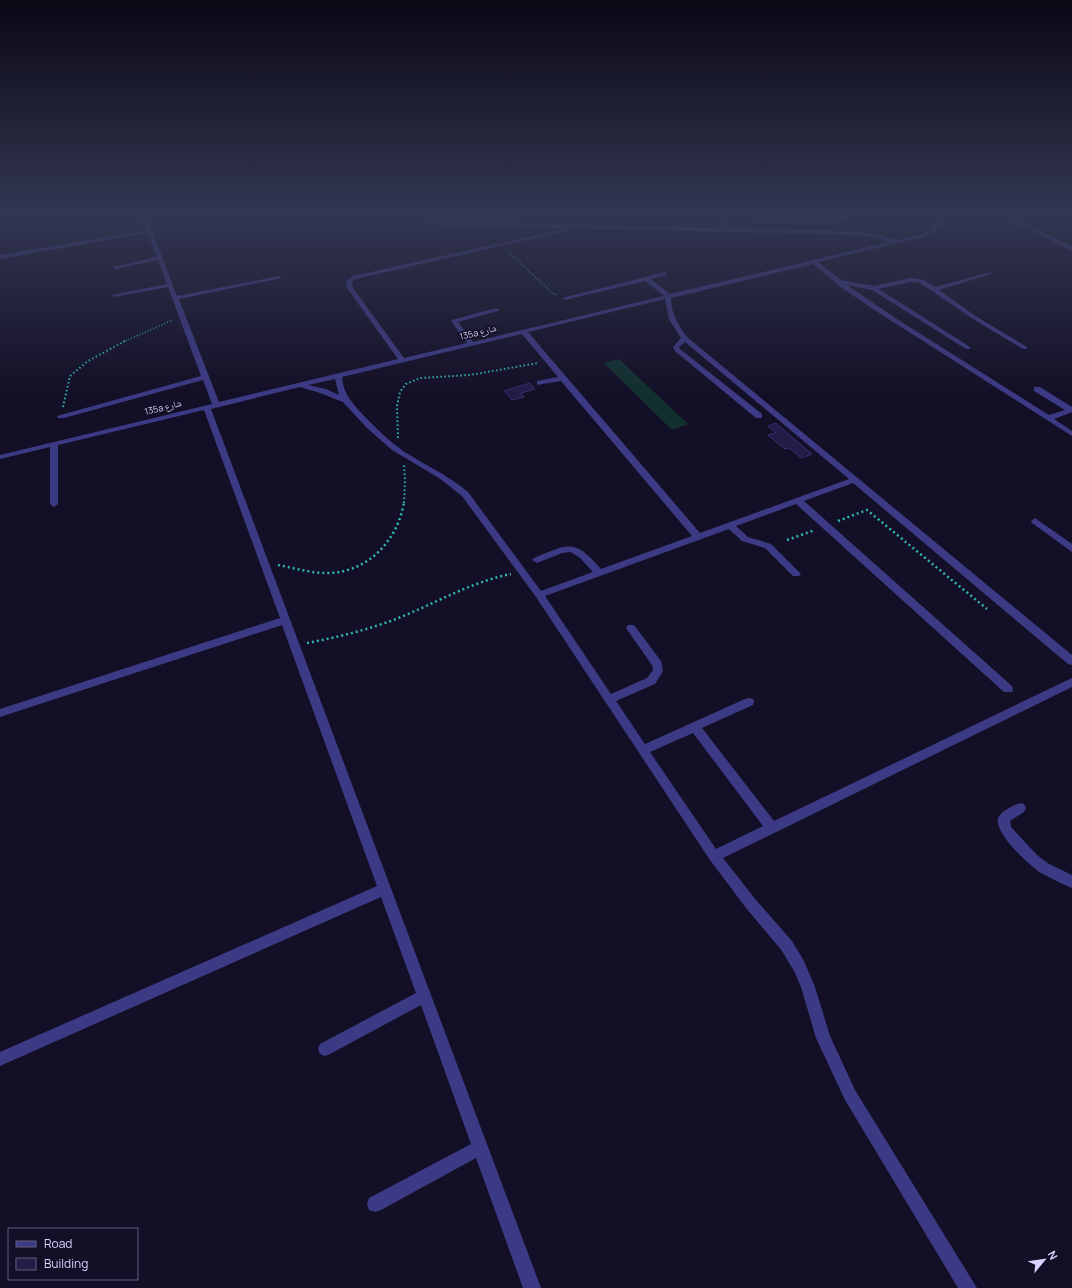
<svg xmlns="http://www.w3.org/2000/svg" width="1072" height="1288" viewBox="0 0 1072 1288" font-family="Manrope,'Noto Naskh Arabic',sans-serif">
<rect width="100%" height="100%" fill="#130f26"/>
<path fill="#12302f" d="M619,359L688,424L672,430L604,363Z"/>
<g fill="#241b47" stroke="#3b2d73">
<path d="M530,383L535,389L521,393L524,397L512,400L504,391Z"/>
<path d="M776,423L794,439L812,454L801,458L789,448L785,449L768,435L776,433L768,426Z"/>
</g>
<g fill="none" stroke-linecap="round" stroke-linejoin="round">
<g stroke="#2fb8b0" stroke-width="1.5" stroke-dasharray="1 2" stroke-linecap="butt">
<path d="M509,252L552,293L557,295"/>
<path d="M123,342L173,320"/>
</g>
<g stroke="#2fb8b0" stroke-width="2" stroke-dasharray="1.5 2.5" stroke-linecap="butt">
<path d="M63,407L70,376L88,361L125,341"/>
<path d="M398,438L397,406L400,392L406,384L420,378L470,375L538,363"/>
<path d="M404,503L405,481L404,464"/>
</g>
<g stroke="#2fb8b0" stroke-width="2.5" stroke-dasharray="2 3" stroke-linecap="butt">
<path d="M838,521L867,510L987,609"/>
<path d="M787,540L815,530"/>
<path d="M278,565C294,568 310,573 327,573C368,573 398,540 404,502"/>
<path d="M307,643C339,637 371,629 401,617C438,602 471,582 511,574"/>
</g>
<g fill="#3d3a85" fill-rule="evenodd">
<path d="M140,214H146L177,296L279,276L282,278L179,299L219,402L398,359L347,288L346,281L353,276L568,228L571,230L355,279L352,282L353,288L404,358L467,343L451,321L452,320L496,308L499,310L498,311L458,322L473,342L664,296L645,281L565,300L562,298L665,272L667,273V275L651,279L670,294L889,242L877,238L858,235L439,225L429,221V214H435L434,219L440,221L723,228L719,214H725L728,228L858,231L878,234L896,240L919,235L932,229L937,218L947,214H954L941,220L936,231L923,237L818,262L841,280L874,286L911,278L924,280L935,287L991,272V274L939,290L977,317L1027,347V349H1023L973,319L920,283L911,282L879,289L970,347V349H966L872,290L847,285L897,319L1049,415L1065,410L1034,391V387H1040L1072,407V412L1054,419L1072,431V436L876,311L842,288L813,264L671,298C671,313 678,325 687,337L1072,655V665L1068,664L853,483L804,501L1012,686L1013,689L1012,692H1004L796,504L736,526L748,537L771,544L801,574L799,576H793L765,548L742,541L729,529L545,596L611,694L647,678L653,670L652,665L628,631L626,628L628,625H634L661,661L663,671L655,684L616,701L645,744L745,699L749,698L753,699L754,702L753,705L702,728L774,821L1072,678V687L723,858L756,900L792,941L804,961L815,987L830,1036L855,1090L977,1288H958L845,1100L816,1038L801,987L794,971L782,951L746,908L710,860L536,597L462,496L439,478L392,450L367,428L343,402L320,393L300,387L211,409L541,1288H523L476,1158L381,1210L375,1212L369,1210L367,1204L369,1198L471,1144L421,1005L330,1054L325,1056L320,1054L318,1049L320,1044L416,993L381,897L0,1066V1052L377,886L282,625L0,717V709L280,618L204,410L58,445V504L54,507L50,504V447L0,459V455L212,404L203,380L64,418H58L57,416L201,376L168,287L114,297L111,295L167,284L158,260L116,269L113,267L157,257L147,233L0,259V255L146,230ZM665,299L669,319L681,338L673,347L675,351L756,418H762V414L680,349L679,347L685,342L849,479L700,533L528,332ZM522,334L558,377L537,381V385L561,381L692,536L601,569C574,538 569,544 534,558L532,560L537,563L562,553L571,552L580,558L593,572L541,591L468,492C448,475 425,465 403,451C389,441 376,428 364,416C353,404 343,394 342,377ZM335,379L339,395L326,389L308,385ZM693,733L763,826L716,849L650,752Z"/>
<path d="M746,214H752L753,217L759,218L830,219L859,214H869L830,223L759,222L749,219Z"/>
<path d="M999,214H1006L1072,247V251Z"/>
<path d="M1064,214H1072V218Z"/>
<path d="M1035,518L1072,544V552L1032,523L1031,521Z"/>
<path d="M1020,803L1024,804L1026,808L1024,812L1010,821L1011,827L1037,855L1049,864L1072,875V888C1062,884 1051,878 1041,873C1029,865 995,834 998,819C999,812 1014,805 1020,803Z"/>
</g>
</g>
<linearGradient id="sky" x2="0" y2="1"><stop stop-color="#0a0815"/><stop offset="0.54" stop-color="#333752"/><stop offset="1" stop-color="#333752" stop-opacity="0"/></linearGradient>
<rect width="1072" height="394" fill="url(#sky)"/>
<g text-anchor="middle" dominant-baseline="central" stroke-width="3.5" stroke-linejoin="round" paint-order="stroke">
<g font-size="9" fill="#d9d4ff" stroke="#130f26">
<text transform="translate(478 332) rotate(-14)">135a شارع</text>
<text transform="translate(163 407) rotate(-14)">135a شارع</text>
</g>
</g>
<rect x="8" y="1228" width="130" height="52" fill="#130f26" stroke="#625e7d"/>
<rect x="16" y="1241" width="20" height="6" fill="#3d3a85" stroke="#625e7d"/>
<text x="44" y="1248" font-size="12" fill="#d9d4ff">Road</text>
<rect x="16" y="1258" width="20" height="12" fill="#241b47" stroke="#625e7d"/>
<text x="44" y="1268" font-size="12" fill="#d9d4ff">Building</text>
<g transform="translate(1044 1260) rotate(61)" stroke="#130f26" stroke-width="3" paint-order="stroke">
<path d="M0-3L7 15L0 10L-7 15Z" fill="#d9d4ff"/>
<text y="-6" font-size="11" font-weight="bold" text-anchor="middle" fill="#d9d4ff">N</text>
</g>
</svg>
